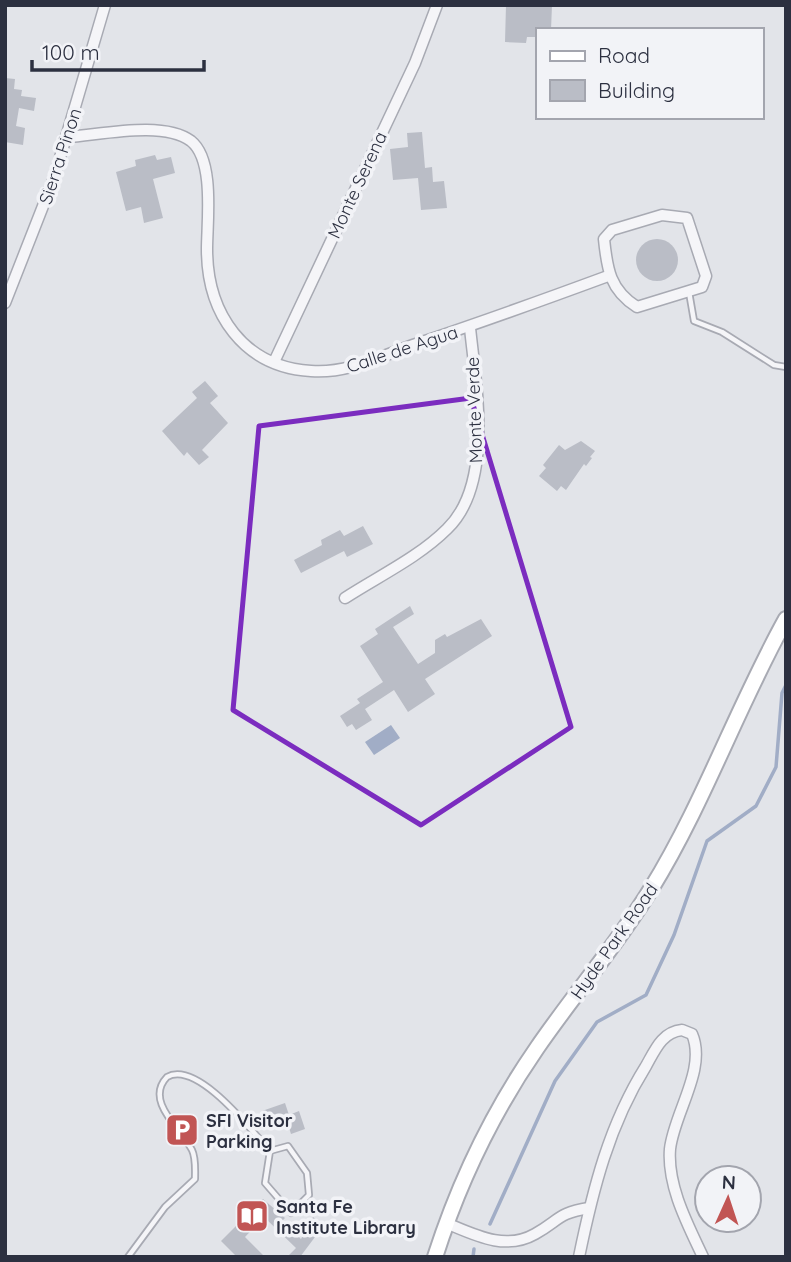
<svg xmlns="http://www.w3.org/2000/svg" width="791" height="1262" viewBox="0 0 791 1262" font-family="Quicksand,sans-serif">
<rect width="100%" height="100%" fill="#e2e4e9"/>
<path fill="#a1adc6" d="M391,725L400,738L374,755L365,742Z"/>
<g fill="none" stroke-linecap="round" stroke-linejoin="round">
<g stroke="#a1adc6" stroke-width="3.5">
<path d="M490,1224L555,1081L597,1022L646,995L674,935L707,841L756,806L776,767L782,693L786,685"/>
<path d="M473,1257L474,1249"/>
</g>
</g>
<g fill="#babdc6">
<path d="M506,5H552L551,30H537V37H527L526,43L505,42Z"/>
<path d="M5,78L15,79L14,89L22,90L21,96L36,98L34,111L19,108L16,126L25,128L23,145L5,142Z"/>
<path d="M422,132L425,168L432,167L433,182L444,181L447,208L421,210L418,178L393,180L390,149L408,147L407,133Z"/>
<path d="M155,155L157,160L171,157L175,173L153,179L163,218L144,223L141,207L126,211L116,172L136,166L135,160Z"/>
<circle cx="657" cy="260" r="21"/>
<path d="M205,381L218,396L210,403L228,423L202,450L209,457L199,465L187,452L184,456L162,431L197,398L192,392Z"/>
<path d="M581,441L595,451L590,457L592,458L586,466L584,464L566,490L561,486L557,491L539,476L546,468L543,465L559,445L565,450Z"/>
<path d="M363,526L373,544L347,557L344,551L301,573L294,560L322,545L321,540L340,530L344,536Z"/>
<path d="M410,606L414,614L393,627L418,664L435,653V640L445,634L447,637L481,619L492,636L425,679L435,694L408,712L394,690L365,709L372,720L356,730L352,724L347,727L340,716L360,703L357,699L383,682L360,646L378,634L375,629Z"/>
<path d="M285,1103L289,1115L299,1111L305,1129L291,1134L286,1118L267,1125L262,1111Z"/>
<path d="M263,1199L285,1218L282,1221L301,1239L313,1217L324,1225L300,1257H287L296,1248L264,1217L245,1237L265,1257H237L221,1241Z"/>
</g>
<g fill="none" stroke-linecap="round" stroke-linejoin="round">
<defs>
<g id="service">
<path d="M689,292L694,321L722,332L774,365L786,367"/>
<path d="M288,1146L307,1173L309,1195L291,1213L265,1183L270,1151Z"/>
<path d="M128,1257L165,1207L195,1179C195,1170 196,1158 192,1150C181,1129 144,1101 167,1077C197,1060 251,1130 270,1151"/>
</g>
<g id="minor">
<path d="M67,137C100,135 163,120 191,141C215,160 207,222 207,249C207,313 243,367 311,371C347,374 381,356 413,345C479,323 543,300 608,276"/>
<path d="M662,215L687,218L706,276L702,287L637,307C610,290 607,269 604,239L612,230Z"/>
<path d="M5,303L54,178L105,5"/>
<path d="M274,362L415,63L437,5"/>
<path d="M345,598C379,576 419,557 447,529C494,484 476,386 470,328"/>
<path d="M446,1223C475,1235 505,1251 535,1234C559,1221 557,1213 589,1208"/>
<path d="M579,1257C593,1189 609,1125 646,1066C655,1050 662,1032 682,1030L692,1034C707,1069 674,1113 670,1149C667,1186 688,1225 703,1257"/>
</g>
<path id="secondary" d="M435,1257C459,1182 492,1113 537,1048C574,994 617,945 651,889C704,803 737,707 786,619"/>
</defs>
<use href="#service" stroke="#a8aab3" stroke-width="8"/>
<use href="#minor" stroke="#a8aab3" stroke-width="13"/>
<use href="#secondary" stroke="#a8aab3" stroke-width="18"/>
<use href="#service" stroke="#f5f5f8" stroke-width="4.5"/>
<use href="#minor" stroke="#f5f5f8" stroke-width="10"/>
<use href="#secondary" stroke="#fff" stroke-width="14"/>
</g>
<path fill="none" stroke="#7b2cbf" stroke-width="5" stroke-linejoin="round" d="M471,398L571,727L421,825L233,710L259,426Z"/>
<defs>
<symbol id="parking-square" viewBox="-11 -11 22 22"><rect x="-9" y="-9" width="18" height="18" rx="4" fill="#c15554" stroke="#f2f3f7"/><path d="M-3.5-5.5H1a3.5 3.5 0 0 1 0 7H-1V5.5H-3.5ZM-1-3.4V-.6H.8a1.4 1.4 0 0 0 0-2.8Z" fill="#fff"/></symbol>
<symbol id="library-square" viewBox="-11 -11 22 22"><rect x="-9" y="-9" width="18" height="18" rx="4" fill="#c15554" stroke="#f2f3f7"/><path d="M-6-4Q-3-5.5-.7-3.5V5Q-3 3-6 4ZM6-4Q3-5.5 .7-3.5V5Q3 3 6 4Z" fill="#fff"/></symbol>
</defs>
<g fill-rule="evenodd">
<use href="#parking-square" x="163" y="1111" width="38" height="38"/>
<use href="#library-square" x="233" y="1197" width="38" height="38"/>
</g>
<g text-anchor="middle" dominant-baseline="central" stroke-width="7" stroke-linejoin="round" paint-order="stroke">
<g font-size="18" fill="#2c3040" stroke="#f2f3f7">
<text transform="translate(60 156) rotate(-72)">Sierra Pinon</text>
<text transform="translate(357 185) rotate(-65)">Monte Serena</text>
<text transform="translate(402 349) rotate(-18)">Calle de Agua</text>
<text transform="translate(474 410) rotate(-92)">Monte Verde</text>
<text transform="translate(614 941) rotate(-55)">Hyde Park Road</text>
</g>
<g font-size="18" font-weight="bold" fill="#2c3040" stroke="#f2f3f7" text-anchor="start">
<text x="206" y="1120">SFI Visitor<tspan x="206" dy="21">Parking</tspan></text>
<text x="276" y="1206">Santa Fe<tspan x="276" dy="21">Institute Library</tspan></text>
</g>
</g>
<rect width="791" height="1262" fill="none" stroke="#2c3040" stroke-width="14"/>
<rect x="536" y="28" width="228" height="91" fill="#f2f3f7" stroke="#a3a5ae" stroke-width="2"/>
<rect x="550" y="51" width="35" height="10" fill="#ffffff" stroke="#a3a5ae" stroke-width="2"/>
<text x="598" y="63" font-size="21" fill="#2c3040">Road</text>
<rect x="550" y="80" width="35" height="21" fill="#babdc6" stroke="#a3a5ae" stroke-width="2"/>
<text x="598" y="98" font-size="21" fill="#2c3040">Building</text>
<g transform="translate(728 1199) rotate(3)"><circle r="33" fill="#f2f3f7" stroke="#a3a5ae" stroke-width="2"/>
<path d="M0-5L12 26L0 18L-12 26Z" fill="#c15554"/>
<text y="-10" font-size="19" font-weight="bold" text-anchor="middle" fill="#2c3040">N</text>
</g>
<path d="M32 60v10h172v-10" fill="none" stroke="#2c3040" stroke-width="3.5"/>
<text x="42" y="60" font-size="21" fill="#2c3040" stroke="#f2f3f7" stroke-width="5" paint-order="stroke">100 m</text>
</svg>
